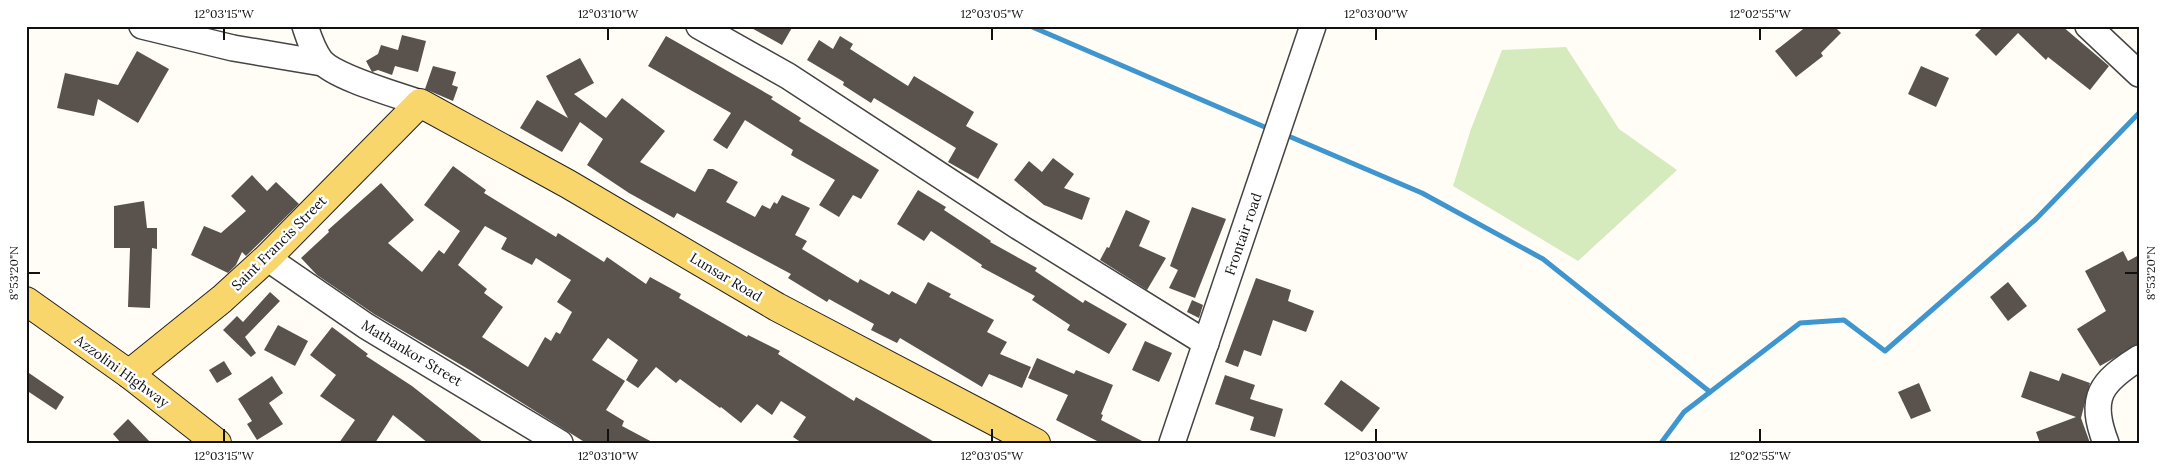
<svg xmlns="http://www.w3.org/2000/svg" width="2165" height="469" viewBox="0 0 2165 469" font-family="Lora,serif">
<rect width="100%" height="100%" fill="#fffdf5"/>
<path fill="#d5ebbd" d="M1566,47L1619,129L1677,170L1578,261L1453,186L1471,129L1502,50Z"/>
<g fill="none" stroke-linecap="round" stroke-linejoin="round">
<g stroke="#3f96cf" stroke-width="5">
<path d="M1030,26L1267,128"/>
<path d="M1286,135L1422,193L1543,259L1710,392"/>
<path d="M1661,443L1684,412L1800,323L1844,320L1885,351L2036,219L2139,113"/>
</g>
</g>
<g fill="#5a524d" fill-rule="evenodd">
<path d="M748,26H793L782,45Z"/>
<path d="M1807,26H1834L1841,33L1821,53L1823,56L1796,77L1775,51Z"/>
<path d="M1984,26H2062L2109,66L2090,90L2048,57L2046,60L2018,33L1996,56L1975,35Z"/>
<path d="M402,35L426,41L418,72L395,66L392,75L378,70L372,72L366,61L378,54L381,45L398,50Z"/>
<path d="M666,36L773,97L771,99L801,118L799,121L879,170L861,199L853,195L839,217L819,205L835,180L791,155L793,150L745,120L727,149L713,140L731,113L648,66Z"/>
<path d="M840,36L853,44L850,49L908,86L914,76L974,112L966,126L998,144L978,179L948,162L956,148L874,98L871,103L843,85L844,82L807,60L819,40L833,49Z"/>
<path d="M137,51L169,69L138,123L98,99L94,116L57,108L65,73L118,85Z"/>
<path d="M580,58L594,83L574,94L606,118L622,98L665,131L640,162L695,192L708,169H713L738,182L726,202L755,217L762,205L770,209L774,202L777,204L782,195L810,208L795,235L807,241L802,249L858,283L860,279L889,295L892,291L916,304L928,282L951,294L949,297L994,320L987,332L1007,342L1000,354L1031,367L1022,388L989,374L982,387L900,338L897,343L871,330L874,324L829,299L827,302L788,278L791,274L677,213L674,218L629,193L587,165L603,139L580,122L562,152L520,128L537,100L568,118L546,76Z"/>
<path d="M433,66L456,72L452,85L458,87L453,101L425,89Z"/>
<path d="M1921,66L1949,78L1936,107L1908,94Z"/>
<path d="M1053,158L1074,174L1064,188L1090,198L1082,220L1044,205L1014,180L1029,161L1042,172Z"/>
<path d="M453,166L486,190L484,193L556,237L558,233L604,262L607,257L646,284L650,277L681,294L679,298L747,337L748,335L780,351L778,354L854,401L856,397L936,443H802L793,437L806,417L781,401L772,415L757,404L741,423L721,407L720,408L680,379L676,383L656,367L638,388L626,380L638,360L608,338L592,360L625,381L606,410L624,421L622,426L654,443H586L468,369L374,314L317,275L301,258L329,232L328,230L381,183L414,220L388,243L422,272L439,250L444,254L460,231L424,205ZM485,226L507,238L501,249L532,265L536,258L571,280L557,302L572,312L560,334L556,332L551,341L545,337L528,367L482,337L503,307L484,293L487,289L458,265Z"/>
<path d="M252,175L267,191L276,182L299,204L246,256L242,252L236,265L228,273L191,255L204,226L221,233L246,211L231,196Z"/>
<path d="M918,190L946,207L944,210L991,241L990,242L1037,268L1035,271L1083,303L1085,300L1127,324L1109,354L1067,330L1070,325L1032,300L1035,296L981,267L982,265L931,231L924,241L897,224Z"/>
<path d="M144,201L147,228H157V249L152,248L150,308L128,307L130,248H114V206Z"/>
<path d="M1192,207L1226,219L1195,298L1169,288L1178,270L1170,266Z"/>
<path d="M1126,210L1150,221L1139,246L1166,258L1147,290L1100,260L1107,247L1109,248Z"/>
<path d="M2123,251L2128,261L2139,255V344L2100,366L2077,329L2106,311L2085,271Z"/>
<path d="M1256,278L1291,290L1288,301L1314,311L1306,332L1273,320L1261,356L1244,350L1238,367L1225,362Z"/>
<path d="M2008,282L2027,306L2008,321L1990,297Z"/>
<path d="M270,292L280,301L245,337L256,353L251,357L223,330L237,316L243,322Z"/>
<path d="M1192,300L1203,305L1199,318L1187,312Z"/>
<path d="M278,325L308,341L295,366L264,350Z"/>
<path d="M332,327L368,354L366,356L412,386L484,443H428L393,415L375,443H339L355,420L320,396L336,375L310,355Z"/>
<path d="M1145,341L1172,353L1159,382L1132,370Z"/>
<path d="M1037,358L1074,374L1076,370L1113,385L1101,414L1103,415L1101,420L1146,443H1101L1056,420L1068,395L1028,378Z"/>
<path d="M224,361L232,374L217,383L209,370Z"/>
<path d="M26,371L64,397L56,410L26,390Z"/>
<path d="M2030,371L2059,381L2062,373L2090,383L2081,418L2090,443H2040L2036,432L2076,417L2021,397Z"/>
<path d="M1225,375L1255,385L1250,399L1283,409L1275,437L1250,430L1254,417L1215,404Z"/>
<path d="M272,376L283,393L269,403L283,424L257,440L247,424L252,421L238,399Z"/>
<path d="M1341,380L1380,408L1362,432L1324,404Z"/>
<path d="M1919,383L1931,411L1911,419L1898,392Z"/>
<path d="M128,419L151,443H121L113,434Z"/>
</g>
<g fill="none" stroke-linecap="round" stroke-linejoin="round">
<defs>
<g id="minor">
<path d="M142,26L233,48L322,63"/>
<path d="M305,26C309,38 313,51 321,61C336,78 398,95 420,103"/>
<path d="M699,26L788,76L1019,227L1206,343"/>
<path d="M2088,26L2139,74"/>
<path d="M267,258L366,326L560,443"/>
<path d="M1172,443L1313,26"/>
<path d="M2106,443C2088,397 2101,382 2139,358"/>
</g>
<g id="major">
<path d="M26,301L129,374L217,443"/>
<path d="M129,374L222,299L267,258L420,103L568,184L777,307L1036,443"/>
</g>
</defs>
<use href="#minor" stroke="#444" stroke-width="28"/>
<use href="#major" stroke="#222" stroke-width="30"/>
<use href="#minor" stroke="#fff" stroke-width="25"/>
<use href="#major" stroke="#f9d66b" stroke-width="28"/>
</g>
<path fill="none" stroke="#111" stroke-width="2" d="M224,28V40M608,28V40M992,28V40M1376,28V40M1760,28V40M28,273H40M2125,273H2138M224,429V442M608,429V442M992,429V442M1376,429V442M1760,429V442"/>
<g text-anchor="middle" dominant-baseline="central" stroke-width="5" stroke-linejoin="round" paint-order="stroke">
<g font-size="14" fill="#111" stroke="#fff">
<text transform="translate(1243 234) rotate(-71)">Frontair road</text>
<text transform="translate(279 243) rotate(-45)">Saint Francis Street</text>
<text transform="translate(726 277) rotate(31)">Lunsar Road</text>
<text transform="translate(412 353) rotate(31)">Mathankor Street</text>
<text transform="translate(122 371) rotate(36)">Azzolini Highway</text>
</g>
</g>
<rect width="2165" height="469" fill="none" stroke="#ffffff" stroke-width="55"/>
<rect x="28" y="28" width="2110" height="414" fill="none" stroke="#111" stroke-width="2"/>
<g font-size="12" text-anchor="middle" fill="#111">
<text x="224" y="18">12°03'15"W</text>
<text x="608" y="18">12°03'10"W</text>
<text x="992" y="18">12°03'05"W</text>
<text x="1376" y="18">12°03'00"W</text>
<text x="1760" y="18">12°02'55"W</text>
<text transform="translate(14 273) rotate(-90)" y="4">8°53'20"N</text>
<text transform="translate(2151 273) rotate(-90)" y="4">8°53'20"N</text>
<text x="224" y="460">12°03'15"W</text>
<text x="608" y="460">12°03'10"W</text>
<text x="992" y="460">12°03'05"W</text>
<text x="1376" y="460">12°03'00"W</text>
<text x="1760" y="460">12°02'55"W</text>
</g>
</svg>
